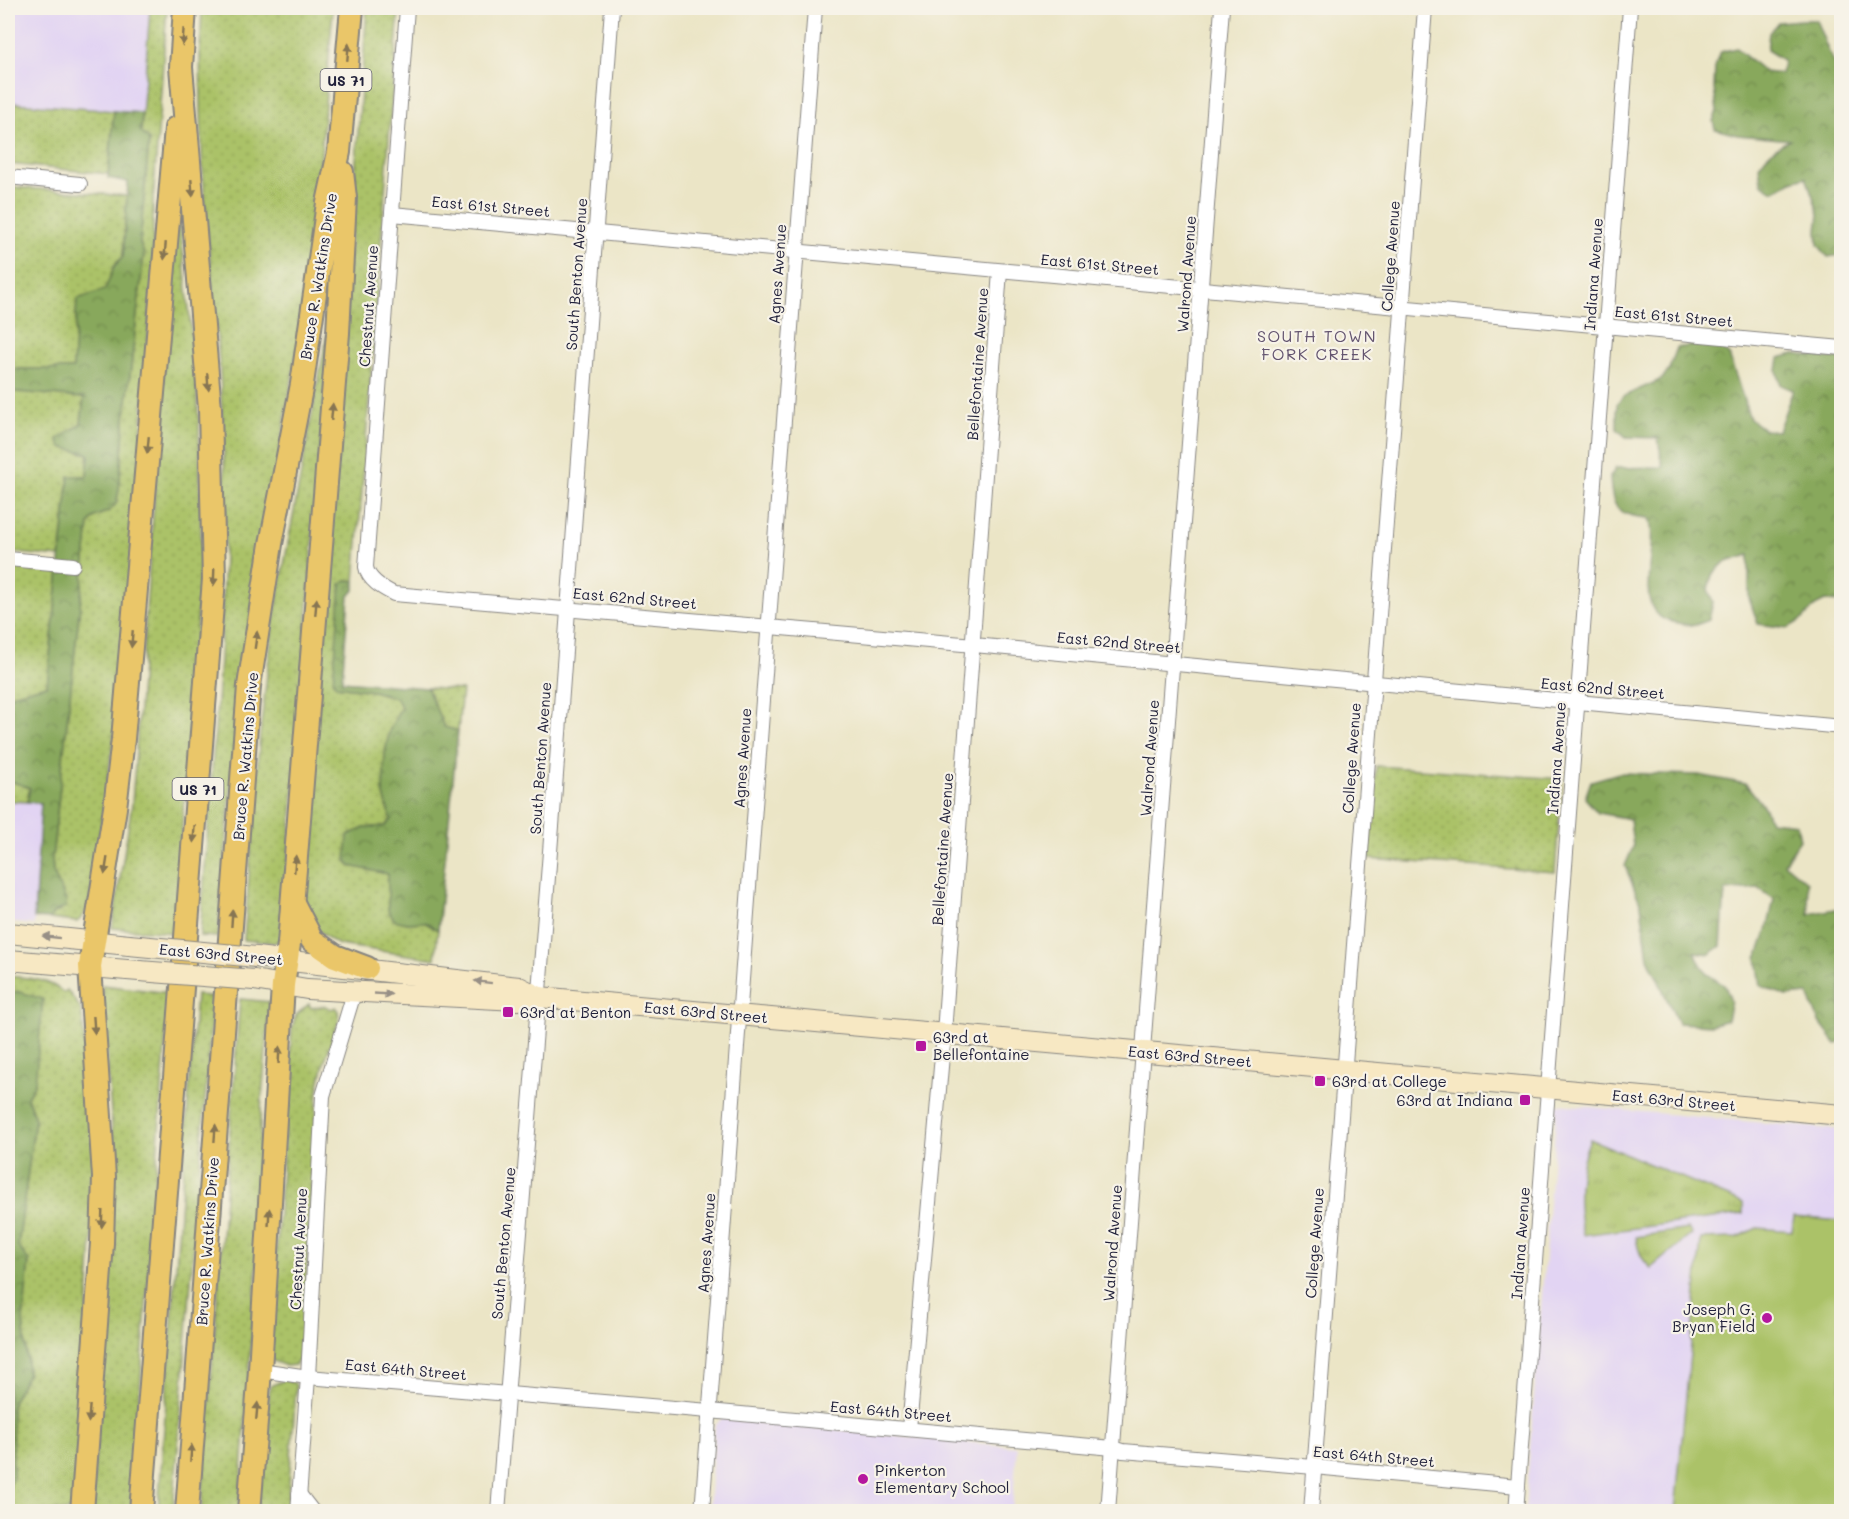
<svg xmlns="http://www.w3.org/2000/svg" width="1849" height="1519" viewBox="0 0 1849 1519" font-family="Mali,sans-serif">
<defs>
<pattern id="grass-dots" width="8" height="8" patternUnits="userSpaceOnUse" patternTransform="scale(1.5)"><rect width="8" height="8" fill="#abc267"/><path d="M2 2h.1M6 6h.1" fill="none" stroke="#93a65a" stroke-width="1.8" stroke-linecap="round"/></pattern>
<pattern id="forest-crowns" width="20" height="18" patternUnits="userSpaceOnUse" patternTransform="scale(1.5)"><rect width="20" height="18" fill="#88a85c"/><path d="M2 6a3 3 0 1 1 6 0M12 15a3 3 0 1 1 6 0" fill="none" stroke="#6f884d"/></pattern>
<pattern id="park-tufts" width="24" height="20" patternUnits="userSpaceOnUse" patternTransform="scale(1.5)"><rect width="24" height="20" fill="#abc267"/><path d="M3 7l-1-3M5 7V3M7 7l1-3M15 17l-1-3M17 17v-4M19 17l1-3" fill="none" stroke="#93a65a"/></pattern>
</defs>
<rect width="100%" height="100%" fill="#f7f3e8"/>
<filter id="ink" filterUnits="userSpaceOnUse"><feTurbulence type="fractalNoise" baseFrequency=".0167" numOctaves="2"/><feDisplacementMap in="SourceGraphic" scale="12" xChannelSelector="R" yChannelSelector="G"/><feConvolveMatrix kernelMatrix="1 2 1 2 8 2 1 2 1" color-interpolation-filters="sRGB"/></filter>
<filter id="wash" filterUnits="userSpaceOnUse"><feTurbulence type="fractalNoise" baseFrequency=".008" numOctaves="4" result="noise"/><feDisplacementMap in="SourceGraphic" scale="24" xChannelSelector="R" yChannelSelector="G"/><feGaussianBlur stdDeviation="1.35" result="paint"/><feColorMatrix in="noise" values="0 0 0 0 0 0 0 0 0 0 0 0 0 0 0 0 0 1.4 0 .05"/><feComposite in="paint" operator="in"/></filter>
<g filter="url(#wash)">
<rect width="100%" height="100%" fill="#ebe5c6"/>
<g fill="#e2d4f3">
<path d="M15,8H150L142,113L8,103Z"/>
<path d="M8,801L42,803L34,925L8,922Z"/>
<path d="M1557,1104L1841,1130V1511L1525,1512Z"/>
<path d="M721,1419L1017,1447L1012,1511L709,1512L715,1426Z"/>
</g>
<g fill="url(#grass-dots)" stroke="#667251" stroke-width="1.5">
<path d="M150,8H167L153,201V268L125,660L90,900C87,910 85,916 77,922L50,919L53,913L61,911L66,901L53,872L52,858L89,524L94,517L109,511L116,504L119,490L124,427L144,254L140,243L149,141L141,132Z"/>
<path d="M202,8H333L312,263L240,680L218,937L200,936L220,662L226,506L220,370L205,206L202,155L200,51Z"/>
<path d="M367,8H399L355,581L346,580L337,686L373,691L397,698L401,707L383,791L391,820L385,826L364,828L350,866L388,874L407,923L424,922L438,930L435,959L339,945L313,928L303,899Z"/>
<path d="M15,103L114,111L108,174L10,164Z"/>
<path d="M13,187L127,196L123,257L115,265L105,290L77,300L73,369H8V231Z"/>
<path d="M179,213L196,378L199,426L201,540L195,655L174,933L112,928L132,804L170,284Z"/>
<path d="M327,334H329L282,941H277L276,943L244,940L260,734L273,624Z"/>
<path d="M8,391L84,398L81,424L61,447L89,454L87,476L69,477L60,557L8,552Z"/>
<path d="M8,566L59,571L47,685L16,693L8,698Z"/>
<path d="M427,688L462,690L458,731L444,727Z"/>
<path d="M1376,766L1562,779L1555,872L1369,859Z"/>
<path d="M8,780L30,788L27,802L8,801Z"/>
<path d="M8,976C28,978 48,978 64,993L67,990L79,1006L82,1014L96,1180L74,1511H8V1492L13,1476L12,1402L28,1373L23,1320L29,1261L18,1246L35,1119L27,1097L35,1083L9,997L8,1000Z"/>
<path d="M102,985L169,993L131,1511L92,1512L113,1142Z"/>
<path d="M196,995L213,997L173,1511H158Z"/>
<path d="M240,999L270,1002L260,1122L261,1208L239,1511L201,1512Z"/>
<path d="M309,1004L311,1008L325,1006L332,1009L335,1007L338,1011L339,1020L324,1063L318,1090L300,1358L295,1365L286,1366L273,1361L269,1352L292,1028L296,1015Z"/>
<path d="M284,1380L295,1383L296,1387L287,1511L257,1512L270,1386Z"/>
</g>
<g fill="url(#forest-crowns)" stroke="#55654c" stroke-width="1.5">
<path d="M1801,20H1816L1833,62L1841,66V252L1840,255L1828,257L1818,245L1817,231L1819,214L1806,177L1792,181L1773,191L1761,183L1759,166C1767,154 1777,145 1791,140L1737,135L1715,129L1713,121L1717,111L1714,89L1715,66L1720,52L1736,48L1765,72L1781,74L1783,60L1767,50L1769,33L1778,22Z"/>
<path d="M114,111L142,113L141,132L149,140L140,243L144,254L124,427L119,490L116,504L109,511L94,517L89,524L52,858L53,872L66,901V907L53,913L50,919L34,918L41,803L27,802L30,788L8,780V698L16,693L47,685L69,476H87L89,454L61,447L58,439L81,424L84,398L8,391V369H73L77,299L105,290L115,265L123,257L128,182L108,178Z"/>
<path d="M1694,345H1719L1729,355L1750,419L1765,430L1778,431L1793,390L1781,385L1777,371L1779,358L1794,354L1841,359V602L1825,601L1815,606L1803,619L1788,628L1758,624L1749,598V555L1724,563L1712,575L1708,589L1713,602L1709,620C1692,627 1691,626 1673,622C1628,614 1660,548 1649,518C1617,515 1612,510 1610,477L1616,468L1663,467L1658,438L1626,437L1617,429V404L1624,396L1662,379L1669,369L1677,348Z"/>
<path d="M346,580L355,581V589L349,596L342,681L427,688L444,727L458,731L438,930L424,922L407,923L394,920L388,910V874L350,866L346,860L348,835L364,828L385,826L391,820L383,791L385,752L390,729L401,707L397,698L373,691L337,686L333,682L341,584Z"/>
<path d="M1619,773L1699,775L1746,784L1764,807L1770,821L1797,824L1800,840L1784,863L1807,882L1809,914L1841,908V1043L1836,1044L1819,1022L1808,994L1787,996L1761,986L1757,958L1767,930L1774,899L1758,888L1725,891L1721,946L1710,954L1694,952L1706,973L1725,986L1731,1001L1727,1020L1712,1025L1678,1023L1648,958L1641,905L1625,866L1633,847L1630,819L1598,813L1585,798L1591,781Z"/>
<path d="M16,991L43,999L35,1083L27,1097L35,1119L18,1246L29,1261L23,1320L28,1373L12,1402L13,1476L8,1492V1000Z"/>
</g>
<g fill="url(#park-tufts)" stroke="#667251" stroke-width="1.5">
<path d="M1590,1139L1743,1203V1214L1583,1235C1576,1204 1577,1169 1590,1139Z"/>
<path d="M1688,1229L1692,1234L1651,1268C1641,1259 1638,1251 1636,1237Z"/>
</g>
<path fill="#abc267" stroke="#667251" stroke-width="1.5" d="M1794,1217L1841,1221V1511H1675L1701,1239L1736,1238L1757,1228L1792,1231Z"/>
</g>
<g filter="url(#ink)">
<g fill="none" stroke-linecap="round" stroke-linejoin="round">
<defs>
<g id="minor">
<path d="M407,8L366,567C368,580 382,588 394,594L974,645L1842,727"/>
<path d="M8,177L80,184"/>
<path d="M392,214L1842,348"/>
<path d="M8,559L73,565"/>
<path d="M260,1370L308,1377L709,1411L1113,1448L1123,1451L1314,1467L1518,1486"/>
<path d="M909,1429L944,1033L1000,271"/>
<path d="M299,1494L313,1512"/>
<path d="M298,1512L308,1377L323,1096L354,993"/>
<path d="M498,1512L555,788L612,8"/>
<path d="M702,1512L815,8"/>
<path d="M1108,1512L1222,8"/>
<path d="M1311,1512L1425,8"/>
<path d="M1516,1512L1630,8"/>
</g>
<g id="secondary">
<path d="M8,933L129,945"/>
<path d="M256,957L519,987L539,997"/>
<path d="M8,960L127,970"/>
<path d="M254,980L307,989L517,1000L539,997L1842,1115"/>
</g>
<g id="trunk">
<path d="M293,903L312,940L335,956L367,968"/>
<path d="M82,1512L102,1243L104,1177L90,966L115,808L123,739L176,128"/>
<path d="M141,1512L214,579L210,409L181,67L185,8"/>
<path d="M187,1512L249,686L271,544L302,384L328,203L339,152L352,8"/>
<path d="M249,1512L260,1370L283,985L289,944L338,333L345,198L342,172"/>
</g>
</defs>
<use href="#minor" stroke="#868480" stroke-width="16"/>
<use href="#secondary" stroke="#868480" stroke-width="22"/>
<use href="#trunk" stroke="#868480" stroke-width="26"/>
<use href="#minor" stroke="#fff" stroke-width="14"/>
<use href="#secondary" stroke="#f7e8c3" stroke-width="20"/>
<use href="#trunk" stroke="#eac669" stroke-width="22"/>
<defs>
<g id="secondary-bridge">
<path d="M129,945L256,957"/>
<path d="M127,970L254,980"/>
</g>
</defs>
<use href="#secondary-bridge" stroke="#868480" stroke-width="22" stroke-linecap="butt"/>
<use href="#secondary-bridge" stroke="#f7e8c3" stroke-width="20"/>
</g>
<defs><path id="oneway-solid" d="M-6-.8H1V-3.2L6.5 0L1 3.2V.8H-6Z" transform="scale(1.5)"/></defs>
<g fill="#867452">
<use href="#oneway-solid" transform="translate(183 37) rotate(94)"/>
<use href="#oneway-solid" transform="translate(348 52) rotate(-85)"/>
<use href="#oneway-solid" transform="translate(192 188) rotate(85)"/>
<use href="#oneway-solid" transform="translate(165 251) rotate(95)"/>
<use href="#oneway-solid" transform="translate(208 382) rotate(85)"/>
<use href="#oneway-solid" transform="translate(332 412) rotate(-85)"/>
<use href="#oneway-solid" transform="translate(148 445) rotate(95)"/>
<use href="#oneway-solid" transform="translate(214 577) rotate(92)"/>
<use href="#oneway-solid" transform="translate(316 607) rotate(-85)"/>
<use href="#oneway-solid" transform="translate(132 639) rotate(95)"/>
<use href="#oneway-solid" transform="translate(256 640) rotate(-82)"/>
<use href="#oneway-solid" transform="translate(194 834) rotate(94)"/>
<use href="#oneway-solid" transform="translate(295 864) rotate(-85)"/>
<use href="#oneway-solid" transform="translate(106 866) rotate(99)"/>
<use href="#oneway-solid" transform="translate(232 918) rotate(-86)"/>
<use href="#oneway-solid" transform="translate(94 1025) rotate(86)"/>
<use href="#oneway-solid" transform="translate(279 1055) rotate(-87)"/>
<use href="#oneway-solid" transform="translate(215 1133) rotate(-86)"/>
<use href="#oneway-solid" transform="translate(269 1217) rotate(-87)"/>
<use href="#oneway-solid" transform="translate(102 1219) rotate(92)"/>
<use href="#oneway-solid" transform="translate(257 1411) rotate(-85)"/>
<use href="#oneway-solid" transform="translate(89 1414) rotate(94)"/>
<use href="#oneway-solid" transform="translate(191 1453) rotate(-86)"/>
</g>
<g fill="#978f86">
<use href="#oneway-solid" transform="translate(51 937) rotate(-174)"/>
<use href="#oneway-solid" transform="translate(483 982) rotate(-173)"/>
<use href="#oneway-solid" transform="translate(383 994) rotate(3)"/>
</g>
</g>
<g fill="#b5179e" stroke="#f7f3e8" stroke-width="2">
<rect x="502" y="1006" width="12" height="12" rx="3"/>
<rect x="915" y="1040" width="12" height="12" rx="3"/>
<rect x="1314" y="1075" width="12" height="12" rx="3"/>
<rect x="1519" y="1094" width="12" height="12" rx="3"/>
<circle cx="1767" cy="1318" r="6"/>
<circle cx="863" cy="1479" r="6"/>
</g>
<g text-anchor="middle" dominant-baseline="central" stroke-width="4.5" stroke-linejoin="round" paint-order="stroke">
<g fill="#f7f3e8" stroke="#62616f" stroke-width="1.5">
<rect x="320.5" y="69" width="51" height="22" rx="4.5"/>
<rect x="172.5" y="778" width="51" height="22" rx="4.5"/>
</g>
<g font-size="14" font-weight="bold" fill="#22223b">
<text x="346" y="80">US 71</text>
<text x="198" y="789">US 71</text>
</g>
<g font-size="15" fill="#22223b" stroke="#f7f3e8">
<text transform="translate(491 206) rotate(5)">East 61st Street</text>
<text transform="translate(1390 256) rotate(-86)">College Avenue</text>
<text transform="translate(1100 264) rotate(5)">East 61st Street</text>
<text transform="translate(576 274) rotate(-86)">South Benton Avenue</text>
<text transform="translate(777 274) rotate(-86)">Agnes Avenue</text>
<text transform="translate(1186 274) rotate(-86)">Walrond Avenue</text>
<text transform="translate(1593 274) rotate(-86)">Indiana Avenue</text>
<text transform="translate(318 276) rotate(-81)">Bruce R. Watkins Drive</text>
<text transform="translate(368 306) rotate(-86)">Chestnut Avenue</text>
<text transform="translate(1674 316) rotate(5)">East 61st Street</text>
<text transform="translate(977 364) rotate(-86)">Bellefontaine Avenue</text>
<text transform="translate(635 598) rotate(5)">East 62nd Street</text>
<text transform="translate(1119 642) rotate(5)">East 62nd Street</text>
<text transform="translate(1603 688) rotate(5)">East 62nd Street</text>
<text transform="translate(245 756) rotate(-85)">Bruce R. Watkins Drive</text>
<text transform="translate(540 758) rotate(-86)">South Benton Avenue</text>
<text transform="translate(742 758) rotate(-86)">Agnes Avenue</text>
<text transform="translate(1149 758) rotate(-86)">Walrond Avenue</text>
<text transform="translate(1351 758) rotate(-86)">College Avenue</text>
<text transform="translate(1556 758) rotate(-86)">Indiana Avenue</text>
<text transform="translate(942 849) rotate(-86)">Bellefontaine Avenue</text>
<text transform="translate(221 954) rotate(5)">East 63rd Street</text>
<text transform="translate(706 1012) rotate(5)">East 63rd Street</text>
<text transform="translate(1190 1056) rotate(5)">East 63rd Street</text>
<text transform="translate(1674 1100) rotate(5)">East 63rd Street</text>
<text transform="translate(207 1241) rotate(-86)">Bruce R. Watkins Drive</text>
<text transform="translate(503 1243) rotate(-85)">South Benton Avenue</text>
<text transform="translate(706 1243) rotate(-86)">Agnes Avenue</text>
<text transform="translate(1112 1243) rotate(-86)">Walrond Avenue</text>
<text transform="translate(1314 1243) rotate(-86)">College Avenue</text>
<text transform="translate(1520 1243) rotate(-86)">Indiana Avenue</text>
<text transform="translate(298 1249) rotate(-87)">Chestnut Avenue</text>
<text transform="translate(406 1369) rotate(5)">East 64th Street</text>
<text transform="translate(891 1411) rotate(5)">East 64th Street</text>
<text transform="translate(1374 1456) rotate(5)">East 64th Street</text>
</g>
<g font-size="15" fill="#22223b" stroke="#f7f3e8" text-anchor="start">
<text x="520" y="1012">63rd at Benton</text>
<text x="933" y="1037">63rd at<tspan x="933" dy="17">Bellefontaine</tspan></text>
<text x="1332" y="1081">63rd at College</text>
<text x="1513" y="1100" text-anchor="end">63rd at Indiana</text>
<text x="1755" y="1309" text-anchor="end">Joseph G.<tspan x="1755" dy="17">Bryan Field</tspan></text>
<text x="875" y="1470">Pinkerton<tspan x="875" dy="17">Elementary School</tspan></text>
</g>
<g font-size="16" letter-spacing="1.5" fill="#645570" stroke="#f7f3e8">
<text x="1317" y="335">SOUTH TOWN<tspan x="1317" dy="18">FORK CREEK</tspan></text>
</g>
</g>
<rect width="1849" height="1519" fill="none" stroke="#f7f3e8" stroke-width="30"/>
</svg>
